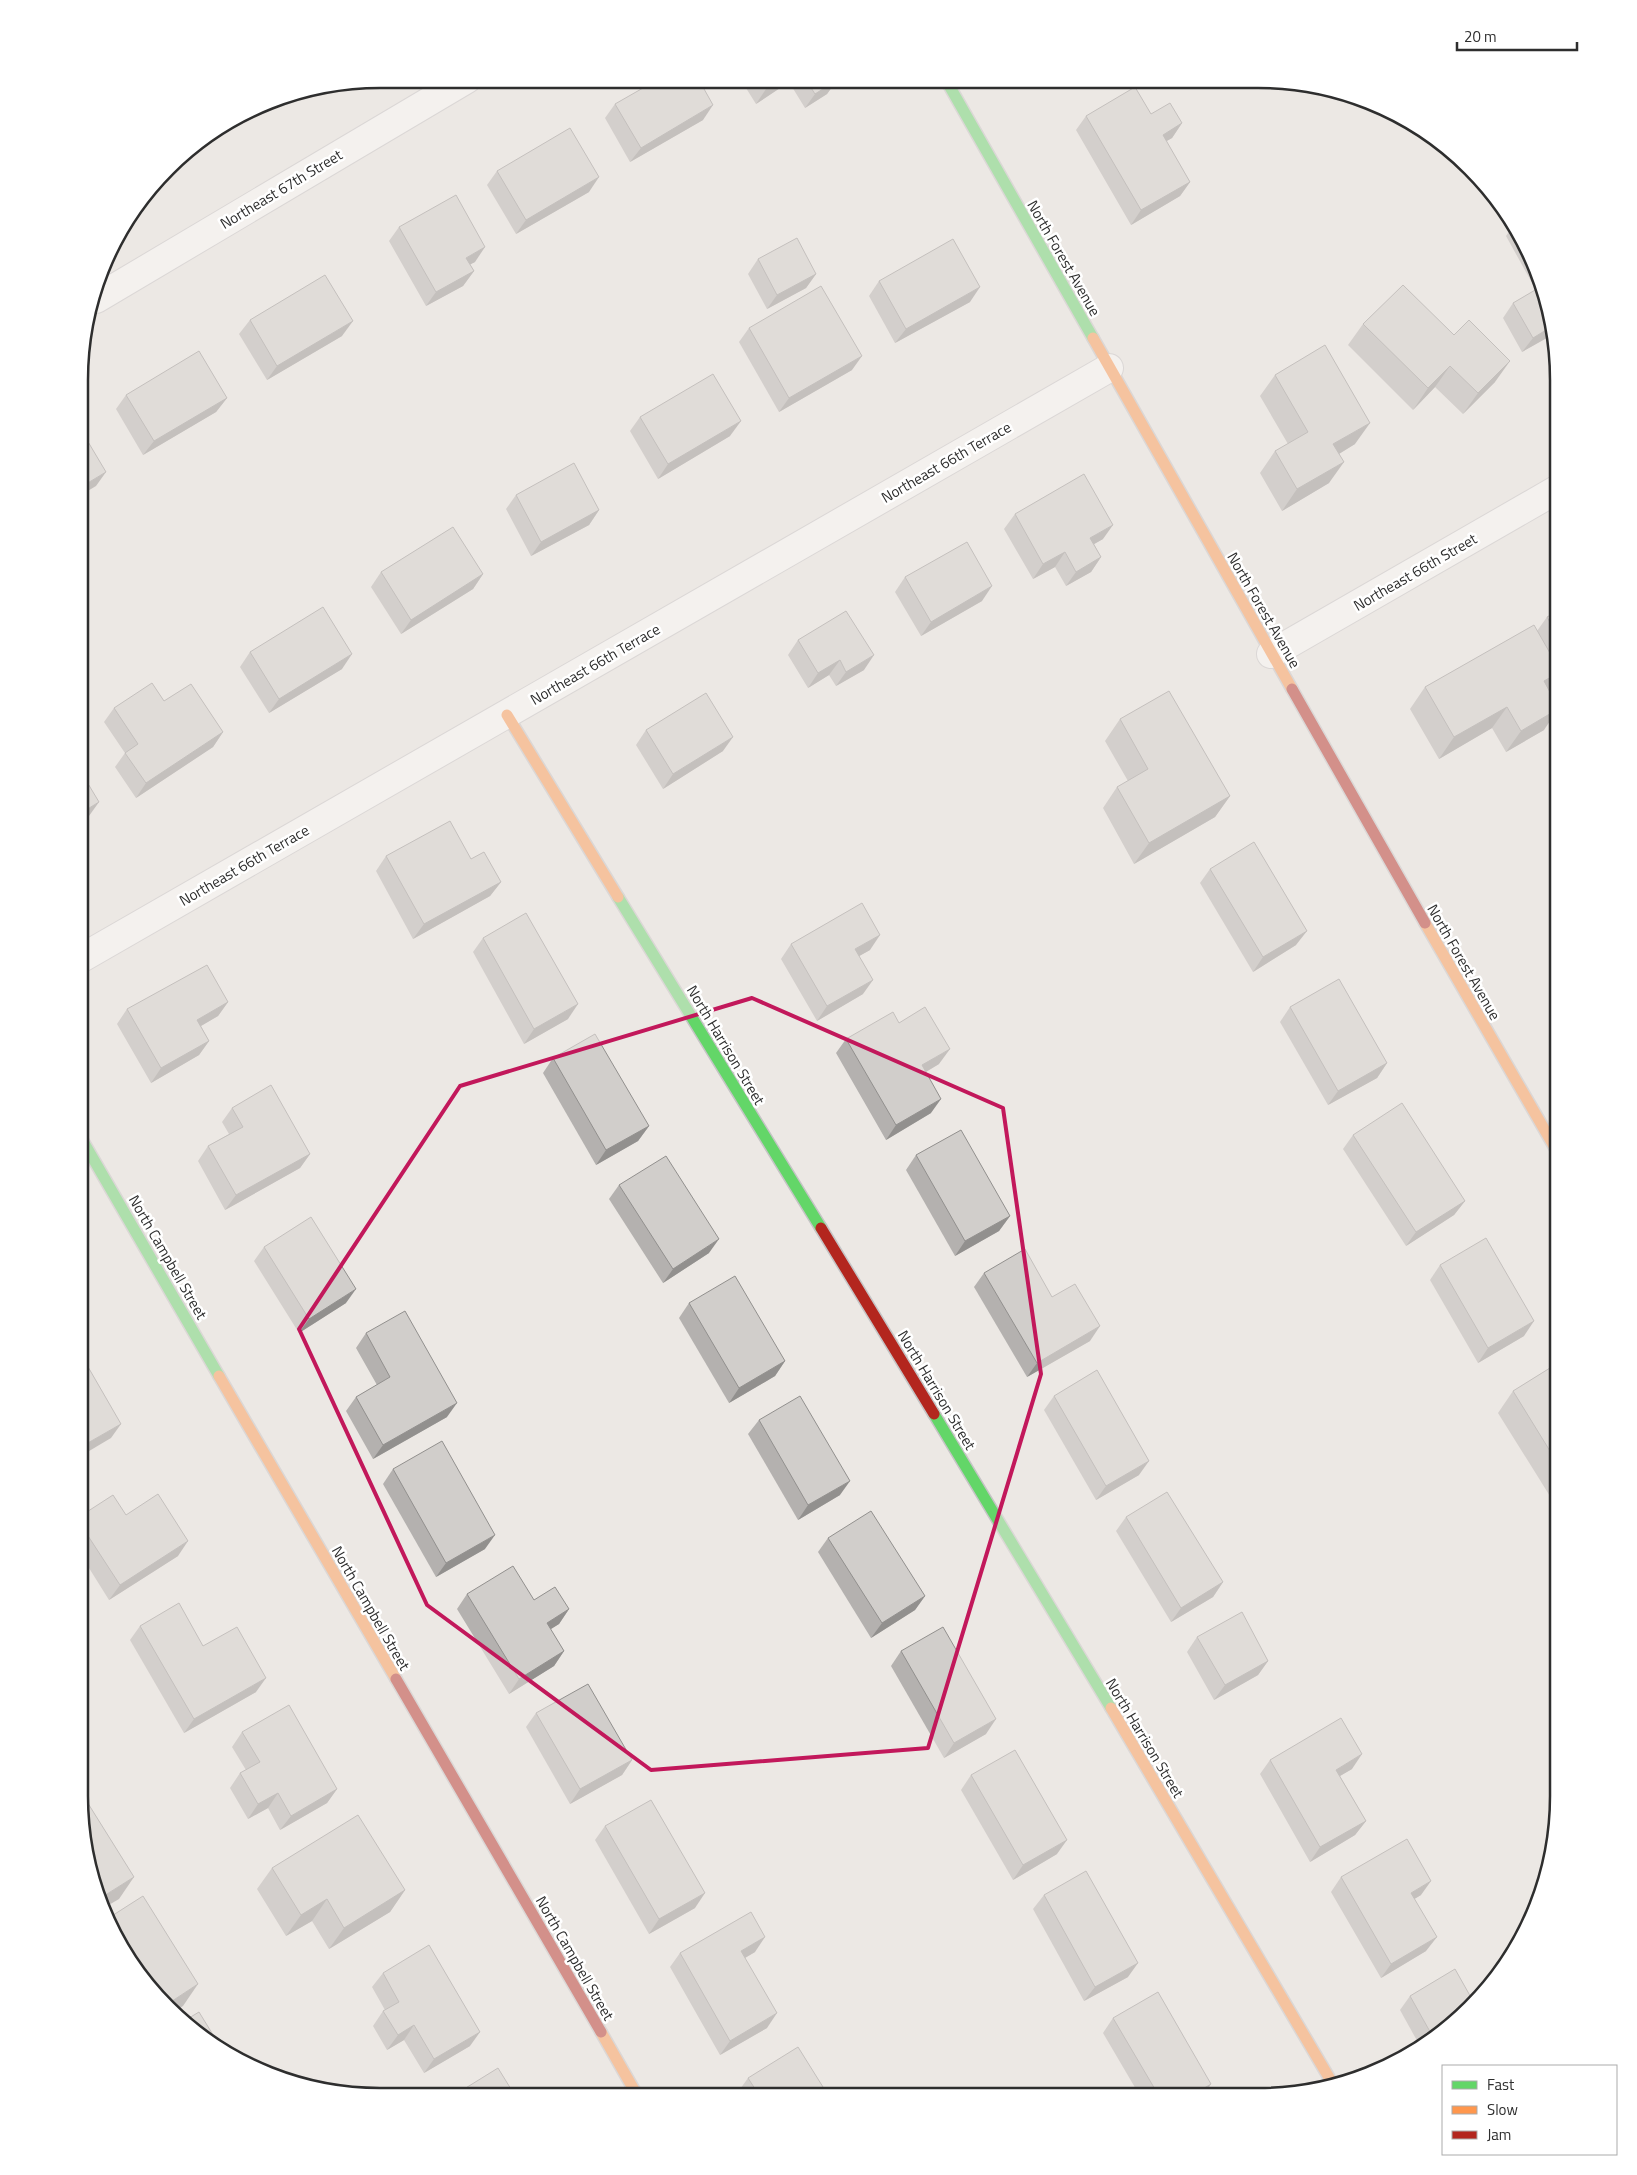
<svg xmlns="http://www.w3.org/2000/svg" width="1637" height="2175" viewBox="0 0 1637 2175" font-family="'Titillium Web',sans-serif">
<rect width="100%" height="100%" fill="#ece8e4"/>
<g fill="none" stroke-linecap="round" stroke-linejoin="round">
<defs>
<g id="street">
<path d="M96,299L467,79"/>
<path d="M1271,654L1558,489"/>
<path d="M80,959L1109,368"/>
</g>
<g id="fast">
<path d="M946,80L1093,338"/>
<path d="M618,897L821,1228"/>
<path d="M80,1136L219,1376"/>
<path d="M934,1414L1111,1708"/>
</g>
<g id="slow">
<path d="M1093,338L1292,689"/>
<path d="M507,715L618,897"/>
<path d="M1425,923L1558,1153"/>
<path d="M219,1376L396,1679"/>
<path d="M1111,1708L1334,2086"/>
<path d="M601,2032L637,2095"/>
</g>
<g id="jam">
<path d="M1292,689L1425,923"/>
<path d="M821,1228L934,1414"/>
<path d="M396,1679L601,2032"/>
</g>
</defs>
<use href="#street" stroke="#c5c4c5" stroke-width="30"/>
<use href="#fast" stroke="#c5c4c5" stroke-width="14"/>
<use href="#slow" stroke="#c5c4c5" stroke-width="14"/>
<use href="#jam" stroke="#c5c4c5" stroke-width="14"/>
<use href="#street" stroke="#fcfcfb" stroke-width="28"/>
<use href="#fast" stroke="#63d668" stroke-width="11"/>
<use href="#slow" stroke="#ff974d" stroke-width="11"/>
<use href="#jam" stroke="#b3261e" stroke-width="11"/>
</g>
<g fill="#b4b1af">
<path d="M741,80H837L827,94L805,108L789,82L756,104Z"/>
<path d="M615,104L703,120L630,162L605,118Z"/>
<path d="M1151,114L1182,123L1172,138L1166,141L1190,182L1180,196L1131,225L1076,130L1086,116Z"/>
<path d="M497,171L589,192L516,234L487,185Z"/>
<path d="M1513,226L1527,246L1548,302L1552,335L1522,352L1503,318L1513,303L1536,290L1506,236Z"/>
<path d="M399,227L475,262L470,264L474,271L463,286L426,306L389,241Z"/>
<path d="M758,259L816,274L806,288L767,309L748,274Z"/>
<path d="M879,281L970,302L895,343L869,296Z"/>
<path d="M250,320L342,336L267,380L239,334Z"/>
<path d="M1363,324L1495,382L1463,414L1435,387L1413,410L1348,345Z"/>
<path d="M749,328L852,370L779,412L739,342Z"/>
<path d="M1275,375L1355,444L1339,454L1329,483L1282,511L1260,473L1275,451L1288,444L1260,396Z"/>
<path d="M126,395L227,398L216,412L143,455L116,409Z"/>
<path d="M640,417L730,436L658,479L630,431Z"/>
<path d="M516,495L599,510L589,525L531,556L506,509Z"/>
<path d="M1015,514L1103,539L1094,544L1101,557L1091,572L1066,586L1055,567L1033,579L1004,529Z"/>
<path d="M381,572L483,574L473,589L401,634L371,587Z"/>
<path d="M905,577L982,601L921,636L895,592Z"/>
<path d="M1558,611V676L1548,690L1544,730L1506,752L1492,728L1439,759L1410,709L1425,687L1537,631L1547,617Z"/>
<path d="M798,640L864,670L836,686L829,675L808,688L788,655Z"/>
<path d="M250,652L342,669L269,713L240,667Z"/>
<path d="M164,701L223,732L213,747L136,798L115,767L125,753L104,722L114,708Z"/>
<path d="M1120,719L1230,796L1215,817L1134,864L1103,808L1117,787L1128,781L1105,741Z"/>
<path d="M646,730L723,751L663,789L636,745Z"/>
<path d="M386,856L471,859L501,882L490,896L413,939L376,871Z"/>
<path d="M1210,869L1296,945L1253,972L1200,883Z"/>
<path d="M483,938L568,1019L524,1044L473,952Z"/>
<path d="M791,944L870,950L859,956L863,994L817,1021L781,959Z"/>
<path d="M228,1002L218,1016L201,1026L209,1041L199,1055L151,1083L117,1024L127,1009Z"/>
<path d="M1290,1007L1387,1063L1377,1078L1328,1105L1280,1022Z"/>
<path d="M899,1023L939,1064L926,1072L931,1113L886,1140L836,1053L846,1039Z"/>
<path d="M553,1058L649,1126L638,1141L596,1165L543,1073Z"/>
<path d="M232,1108L310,1154L300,1168L225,1210L198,1161L208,1146L229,1134L222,1122Z"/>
<path d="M1353,1135L1465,1201L1454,1215L1406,1246L1343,1149Z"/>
<path d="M916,1155L1010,1216L999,1231L955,1256L906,1170Z"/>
<path d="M619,1185L709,1253L663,1283L609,1199Z"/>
<path d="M264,1247L346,1303L299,1333L254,1261Z"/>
<path d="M1440,1265L1524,1336L1478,1363L1430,1280Z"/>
<path d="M984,1273L1052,1297L1090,1341L1027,1377L974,1287Z"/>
<path d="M689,1303L785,1361L775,1376L729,1403L679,1318Z"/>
<path d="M366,1333L447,1417L373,1459L346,1411L356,1397L377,1385L356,1348Z"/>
<path d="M1558,1363V1509L1498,1413L1513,1391Z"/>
<path d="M1054,1396L1139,1475L1096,1500L1044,1410Z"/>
<path d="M759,1420L840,1495L798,1520L748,1434Z"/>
<path d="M393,1469L485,1549L436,1577L383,1484Z"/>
<path d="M126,1515L178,1556L109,1600L79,1552V1517Z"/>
<path d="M1126,1517L1223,1582L1213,1597L1171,1622L1116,1531Z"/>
<path d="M828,1538L925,1596L915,1610L871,1638L818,1552Z"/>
<path d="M467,1594L534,1600L569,1609L559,1624L550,1629L564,1651L554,1666L509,1694L457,1609Z"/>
<path d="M140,1626L203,1646L256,1692L184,1733L130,1640Z"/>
<path d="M1197,1637L1268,1661L1258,1675L1214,1700L1187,1652Z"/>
<path d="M901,1651L986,1734L944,1758L891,1666Z"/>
<path d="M536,1713L632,1760L622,1775L570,1804L526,1727Z"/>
<path d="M242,1732L337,1789L327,1803L280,1830L268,1808L248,1819L230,1788L240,1773L246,1770L232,1747Z"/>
<path d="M1270,1760L1352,1769L1340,1776L1366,1821L1355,1835L1310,1862L1260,1774Z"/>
<path d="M971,1775L1057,1854L1013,1880L961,1790Z"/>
<path d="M605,1826L695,1908L649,1934L595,1840Z"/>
<path d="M272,1868L405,1890L390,1912L329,1949L312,1921L286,1936L257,1889Z"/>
<path d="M1341,1877L1421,1895L1414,1899L1426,1951L1381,1978L1331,1892Z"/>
<path d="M1044,1895L1128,1977L1084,2001L1033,1909Z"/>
<path d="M755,1952L745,1958L767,2028L720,2055L670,1967L680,1953Z"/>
<path d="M383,1973L470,2046L424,2073L404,2040L387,2050L373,2026L383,2011L385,2010L372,1987Z"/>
<path d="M1410,1996L1456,2021L1420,2046L1400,2010Z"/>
<path d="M1113,2018L1203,2096H1140L1103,2033Z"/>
<path d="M748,2078L828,2095H740L738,2092Z"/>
</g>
<g fill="#92908e">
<path d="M780,80H791L789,82L756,104L766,89Z"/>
<path d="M837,80L827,94L805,108L815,94Z"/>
<path d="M713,105L703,120L630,162L641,148Z"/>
<path d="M1182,123L1172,138L1153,149L1163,135Z"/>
<path d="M599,177L589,192L516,234L526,220Z"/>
<path d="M1190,182L1180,196L1131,225L1141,210Z"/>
<path d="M485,247L475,262L456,272L466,258Z"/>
<path d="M474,271L463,286L426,306L436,292Z"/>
<path d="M816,274L806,288L767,309L777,295Z"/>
<path d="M980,287L970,302L895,343L906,329Z"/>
<path d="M353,321L342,336L267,380L277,366Z"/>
<path d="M1551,327L1552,335L1522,352L1533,338Z"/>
<path d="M862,356L852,370L779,412L789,398Z"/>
<path d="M1510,361L1495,382L1463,414L1478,393Z"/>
<path d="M1450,366L1435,387L1413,410L1428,388Z"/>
<path d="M227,398L216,412L143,455L154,441Z"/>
<path d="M741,421L730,436L658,479L668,464Z"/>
<path d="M1370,423L1355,444L1319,466L1333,444Z"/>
<path d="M1344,462L1329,483L1282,511L1297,489Z"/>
<path d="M106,472L96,486L81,495V487Z"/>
<path d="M599,510L589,525L531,556L541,542Z"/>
<path d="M1113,525L1103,539L1080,552L1090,538Z"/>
<path d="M1065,552L1055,567L1033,579L1043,564Z"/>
<path d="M1101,557L1091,572L1066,586L1076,572Z"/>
<path d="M483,574L473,589L401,634L411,620Z"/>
<path d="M992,586L982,601L921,636L931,622Z"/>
<path d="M352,654L342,669L269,713L279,699Z"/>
<path d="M874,655L864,670L836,686L846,672Z"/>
<path d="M840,660L829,675L808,688L818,673Z"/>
<path d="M1558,673V676L1546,693L1544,681Z"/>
<path d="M1507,707L1492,728L1439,759L1454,737Z"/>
<path d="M1558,709L1544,730L1506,752L1521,731Z"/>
<path d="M223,732L213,747L136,798L146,783Z"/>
<path d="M733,737L723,751L663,789L673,774Z"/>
<path d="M1230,796L1215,817L1134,864L1149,843Z"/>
<path d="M99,802L89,816L80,821L81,813Z"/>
<path d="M501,882L490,896L413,939L424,924Z"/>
<path d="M1307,931L1296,945L1253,972L1263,957Z"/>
<path d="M880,935L870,950L845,964L855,949Z"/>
<path d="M873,980L863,994L817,1021L827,1006Z"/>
<path d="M228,1002L218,1016L187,1034L197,1020Z"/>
<path d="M578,1004L568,1019L524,1044L534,1029Z"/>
<path d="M209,1041L199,1055L151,1083L161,1068Z"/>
<path d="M950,1049L939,1064L912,1080L922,1065Z"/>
<path d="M1387,1063L1377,1078L1328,1105L1338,1091Z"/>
<path d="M941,1099L931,1113L886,1140L896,1125Z"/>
<path d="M649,1126L638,1141L596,1165L606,1150Z"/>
<path d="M310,1154L300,1168L225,1210L236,1195Z"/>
<path d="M1465,1201L1454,1215L1406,1246L1416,1232Z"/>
<path d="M1010,1216L999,1231L955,1256L965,1241Z"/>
<path d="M719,1239L709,1253L663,1283L673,1269Z"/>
<path d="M356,1289L346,1303L299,1333L309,1319Z"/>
<path d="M1534,1321L1524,1336L1478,1363L1488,1348Z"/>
<path d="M1100,1326L1090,1341L1027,1377L1037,1363Z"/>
<path d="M785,1361L775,1376L729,1403L739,1388Z"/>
<path d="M457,1403L447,1417L373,1459L383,1445Z"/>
<path d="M121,1424L111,1438L79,1457V1448Z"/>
<path d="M1149,1461L1139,1475L1096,1500L1106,1486Z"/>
<path d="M850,1481L840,1495L798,1520L808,1505Z"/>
<path d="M495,1535L485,1549L436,1577L446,1563Z"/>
<path d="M188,1541L178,1556L109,1600L120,1585Z"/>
<path d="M1223,1582L1213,1597L1171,1622L1181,1608Z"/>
<path d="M925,1596L915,1610L871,1638L882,1623Z"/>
<path d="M569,1609L559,1624L537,1638L547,1623Z"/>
<path d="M564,1651L554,1666L509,1694L519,1679Z"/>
<path d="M1268,1661L1258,1675L1214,1700L1225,1685Z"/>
<path d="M266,1678L256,1692L184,1733L194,1719Z"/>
<path d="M996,1719L986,1734L944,1758L954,1743Z"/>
<path d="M1362,1754L1352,1769L1326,1784L1336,1770Z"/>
<path d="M632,1760L622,1775L570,1804L580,1789Z"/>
<path d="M337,1789L327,1803L280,1830L291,1816Z"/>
<path d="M278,1793L268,1808L248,1819L258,1804Z"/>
<path d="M1366,1821L1355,1835L1310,1862L1320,1847Z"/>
<path d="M1067,1840L1057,1854L1013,1880L1023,1865Z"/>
<path d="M134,1877L119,1899L102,1909L99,1899Z"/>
<path d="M1431,1881L1421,1895L1401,1907L1411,1893Z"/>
<path d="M405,1890L390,1912L329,1949L344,1928Z"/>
<path d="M705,1893L695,1908L649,1934L659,1919Z"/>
<path d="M327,1899L312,1921L286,1936L301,1915Z"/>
<path d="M765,1937L755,1952L731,1966L741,1951Z"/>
<path d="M1437,1937L1426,1951L1381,1978L1391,1964Z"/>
<path d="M1138,1963L1128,1977L1084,2001L1095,1987Z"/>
<path d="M198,1984L183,2006L174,2012L166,2005Z"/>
<path d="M777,2013L767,2028L720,2055L730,2041Z"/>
<path d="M414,2025L404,2040L387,2050L398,2035Z"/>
<path d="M480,2032L470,2046L424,2073L434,2059Z"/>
<path d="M1211,2084L1203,2096H1191Z"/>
</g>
<g fill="#d1cecb" stroke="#92908e">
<path d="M657,80H699L713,105L641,148L615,104Z"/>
<path d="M761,80H780L766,89Z"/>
<path d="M806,80H837L815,94Z"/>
<path d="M1135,87L1151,114L1170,103L1182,123L1163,135L1190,182L1141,210L1086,116Z"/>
<path d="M570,128L599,177L526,220L497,171Z"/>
<path d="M456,195L485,247L466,258L474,271L436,292L399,227Z"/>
<path d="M797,238L816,274L777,295L758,259Z"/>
<path d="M953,239L980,287L906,329L879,281Z"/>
<path d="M325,275L353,321L277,366L250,320Z"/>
<path d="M1403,285L1454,335L1469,320L1510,361L1478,393L1450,366L1428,388L1363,324Z"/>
<path d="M821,286L862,356L789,398L749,328Z"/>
<path d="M1542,286L1548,302L1551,327L1533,338L1513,303Z"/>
<path d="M1325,345L1370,423L1333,444L1344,462L1297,489L1275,451L1308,432L1275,375Z"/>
<path d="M199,351L227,398L154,441L126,395Z"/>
<path d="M713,374L741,421L668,464L640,417Z"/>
<path d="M81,430L106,472L81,487Z"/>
<path d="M574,463L599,510L541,542L516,495Z"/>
<path d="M1084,474L1113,525L1090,538L1101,557L1076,572L1065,552L1043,564L1015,514Z"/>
<path d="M81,500L86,508L81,511Z"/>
<path d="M453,527L483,574L411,620L381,572Z"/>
<path d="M967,542L992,586L931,622L905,577Z"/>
<path d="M323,607L352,654L279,699L250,652Z"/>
<path d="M846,611L874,655L846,672L840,660L818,673L798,640Z"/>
<path d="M1558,611V637L1547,617Z"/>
<path d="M1534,625L1558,667V673L1544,681L1558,707V709L1521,731L1507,707L1454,737L1425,687Z"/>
<path d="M152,683L164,701L191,684L223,732L146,783L125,753L138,744L114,708Z"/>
<path d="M1169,691L1230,796L1149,843L1117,787L1148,769L1120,719Z"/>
<path d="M706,693L733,737L673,774L646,730Z"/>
<path d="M81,772L99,802L81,813Z"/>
<path d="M450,821L471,859L484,852L501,882L424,924L386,856Z"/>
<path d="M1254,842L1307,931L1263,957L1210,869Z"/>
<path d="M862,903L880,935L855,949L873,980L827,1006L791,944Z"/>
<path d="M526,913L578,1004L534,1029L483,938Z"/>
<path d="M207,965L228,1002L197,1020L209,1041L161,1068L127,1009Z"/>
<path d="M1339,979L1387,1063L1338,1091L1290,1007Z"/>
<path d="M925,1007L950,1049L922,1065L941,1099L896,1125L846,1039L893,1012L899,1023Z"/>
<path d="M595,1034L649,1126L606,1150L553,1058Z"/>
<path d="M271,1085L310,1154L236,1195L208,1146L243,1127L232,1108Z"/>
<path d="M1402,1103L1465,1201L1416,1232L1353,1135Z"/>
<path d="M961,1130L1010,1216L965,1241L916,1155Z"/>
<path d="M666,1156L719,1239L673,1269L619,1185Z"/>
<path d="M311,1217L356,1289L309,1319L264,1247Z"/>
<path d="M1486,1238L1534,1321L1488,1348L1440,1265Z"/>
<path d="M1025,1249L1052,1297L1075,1284L1100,1326L1037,1363L984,1273Z"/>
<path d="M735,1276L785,1361L739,1388L689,1303Z"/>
<path d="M405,1311L457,1403L383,1445L356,1397L390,1377L366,1333Z"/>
<path d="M80,1353L121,1424L79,1448Z"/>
<path d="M1558,1363V1464L1513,1391Z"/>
<path d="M1097,1370L1149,1461L1106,1486L1054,1396Z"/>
<path d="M800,1396L850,1481L808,1505L759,1420Z"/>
<path d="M442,1441L495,1535L446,1563L393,1469Z"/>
<path d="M1167,1492L1223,1582L1181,1608L1126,1517Z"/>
<path d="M158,1494L188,1541L120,1585L79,1522V1517L113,1495L126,1515Z"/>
<path d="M871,1511L925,1596L882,1623L828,1538Z"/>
<path d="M513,1566L534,1600L555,1587L569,1609L547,1623L564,1651L519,1679L467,1594Z"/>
<path d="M179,1603L203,1646L237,1627L266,1678L194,1719L140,1626Z"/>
<path d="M1242,1612L1268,1661L1225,1685L1197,1637Z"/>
<path d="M943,1627L996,1719L954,1743L901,1651Z"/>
<path d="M588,1684L632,1760L580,1789L536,1713Z"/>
<path d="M289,1705L337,1789L291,1816L278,1793L258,1804L240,1773L260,1762L242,1732Z"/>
<path d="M1341,1718L1362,1754L1336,1770L1366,1821L1320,1847L1270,1760Z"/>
<path d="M1015,1750L1067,1840L1023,1865L971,1775Z"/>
<path d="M79,1789L134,1877L99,1899L89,1873L79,1795Z"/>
<path d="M651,1800L705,1893L659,1919L605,1826Z"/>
<path d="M358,1815L405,1890L344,1928L327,1899L301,1915L272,1868Z"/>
<path d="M1407,1839L1431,1881L1411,1893L1437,1937L1391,1964L1341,1877Z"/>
<path d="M1086,1871L1138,1963L1095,1987L1044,1895Z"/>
<path d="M143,1896L198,1984L166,2005L154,1994L110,1929L107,1919Z"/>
<path d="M751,1912L765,1937L741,1951L777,2013L730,2041L680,1953Z"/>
<path d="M429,1945L480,2032L434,2059L414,2025L398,2035L383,2011L399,2002L383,1973Z"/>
<path d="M1455,1969L1473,2001L1456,2021L1433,2037L1410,1996Z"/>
<path d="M1158,1992L1211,2084L1191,2096H1159L1113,2018Z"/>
<path d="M199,2012L223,2051L212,2045L184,2021Z"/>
<path d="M798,2047L828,2095H759L748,2078Z"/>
<path d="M498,2068L514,2094H456Z"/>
</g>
<path d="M0 0H1637V2175H0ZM752,998L1003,1108L1041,1374L928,1748L651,1770L427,1605L299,1329L460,1086Z" fill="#ece8e4" fill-opacity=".55" fill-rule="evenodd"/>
<path fill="none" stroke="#c2185b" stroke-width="4" stroke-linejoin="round" d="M752,998L1003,1108L1041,1374L928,1748L651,1770L427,1605L299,1329L460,1086Z"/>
<g text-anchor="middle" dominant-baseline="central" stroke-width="5" stroke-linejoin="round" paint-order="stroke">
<g font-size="15" fill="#2e2e2e" stroke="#fff">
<text transform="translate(281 189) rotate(-31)">Northeast 67th Street</text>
<text transform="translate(1064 258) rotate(60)">North Forest Avenue</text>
<text transform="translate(946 462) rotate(-30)">Northeast 66th Terrace</text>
<text transform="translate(1415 572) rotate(-30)">Northeast 66th Street</text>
<text transform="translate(1264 610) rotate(60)">North Forest Avenue</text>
<text transform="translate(595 664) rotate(-30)">Northeast 66th Terrace</text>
<text transform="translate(244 865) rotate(-30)">Northeast 66th Terrace</text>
<text transform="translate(1464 962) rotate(60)">North Forest Avenue</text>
<text transform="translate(726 1045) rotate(59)">North Harrison Street</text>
<text transform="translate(168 1257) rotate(60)">North Campbell Street</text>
<text transform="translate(937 1390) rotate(59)">North Harrison Street</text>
<text transform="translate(371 1608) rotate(60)">North Campbell Street</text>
<text transform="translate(1145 1738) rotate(59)">North Harrison Street</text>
<text transform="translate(575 1958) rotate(60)">North Campbell Street</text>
</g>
</g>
<path d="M0 0H1637V2175H0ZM380 88H1258A292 292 0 0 1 1550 380V1796A292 292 0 0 1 1258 2088H380A292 292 0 0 1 88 1796V380A292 292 0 0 1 380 88Z" fill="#fff" fill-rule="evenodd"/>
<path fill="none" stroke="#2e2e2e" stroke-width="2.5" d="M380 88H1258A292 292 0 0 1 1550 380V1796A292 292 0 0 1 1258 2088H380A292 292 0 0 1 88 1796V380A292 292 0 0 1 380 88Z"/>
<rect x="1442" y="2065" width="175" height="90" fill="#ffffff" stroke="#ababab"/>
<rect x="1452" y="2081" width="25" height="8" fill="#63d668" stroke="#ababab"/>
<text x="1487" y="2090" font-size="15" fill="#2e2e2e">Fast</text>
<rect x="1452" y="2106" width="25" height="8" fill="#ff974d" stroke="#ababab"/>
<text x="1487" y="2115" font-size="15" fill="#2e2e2e">Slow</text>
<rect x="1452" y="2131" width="25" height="8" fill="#b3261e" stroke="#ababab"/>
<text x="1487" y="2140" font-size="15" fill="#2e2e2e">Jam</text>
<path d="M1457 42v8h120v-8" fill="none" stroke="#2e2e2e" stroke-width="2.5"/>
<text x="1464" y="42" font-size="15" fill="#2e2e2e" stroke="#ffffff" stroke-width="4" paint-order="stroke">20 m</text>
</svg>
